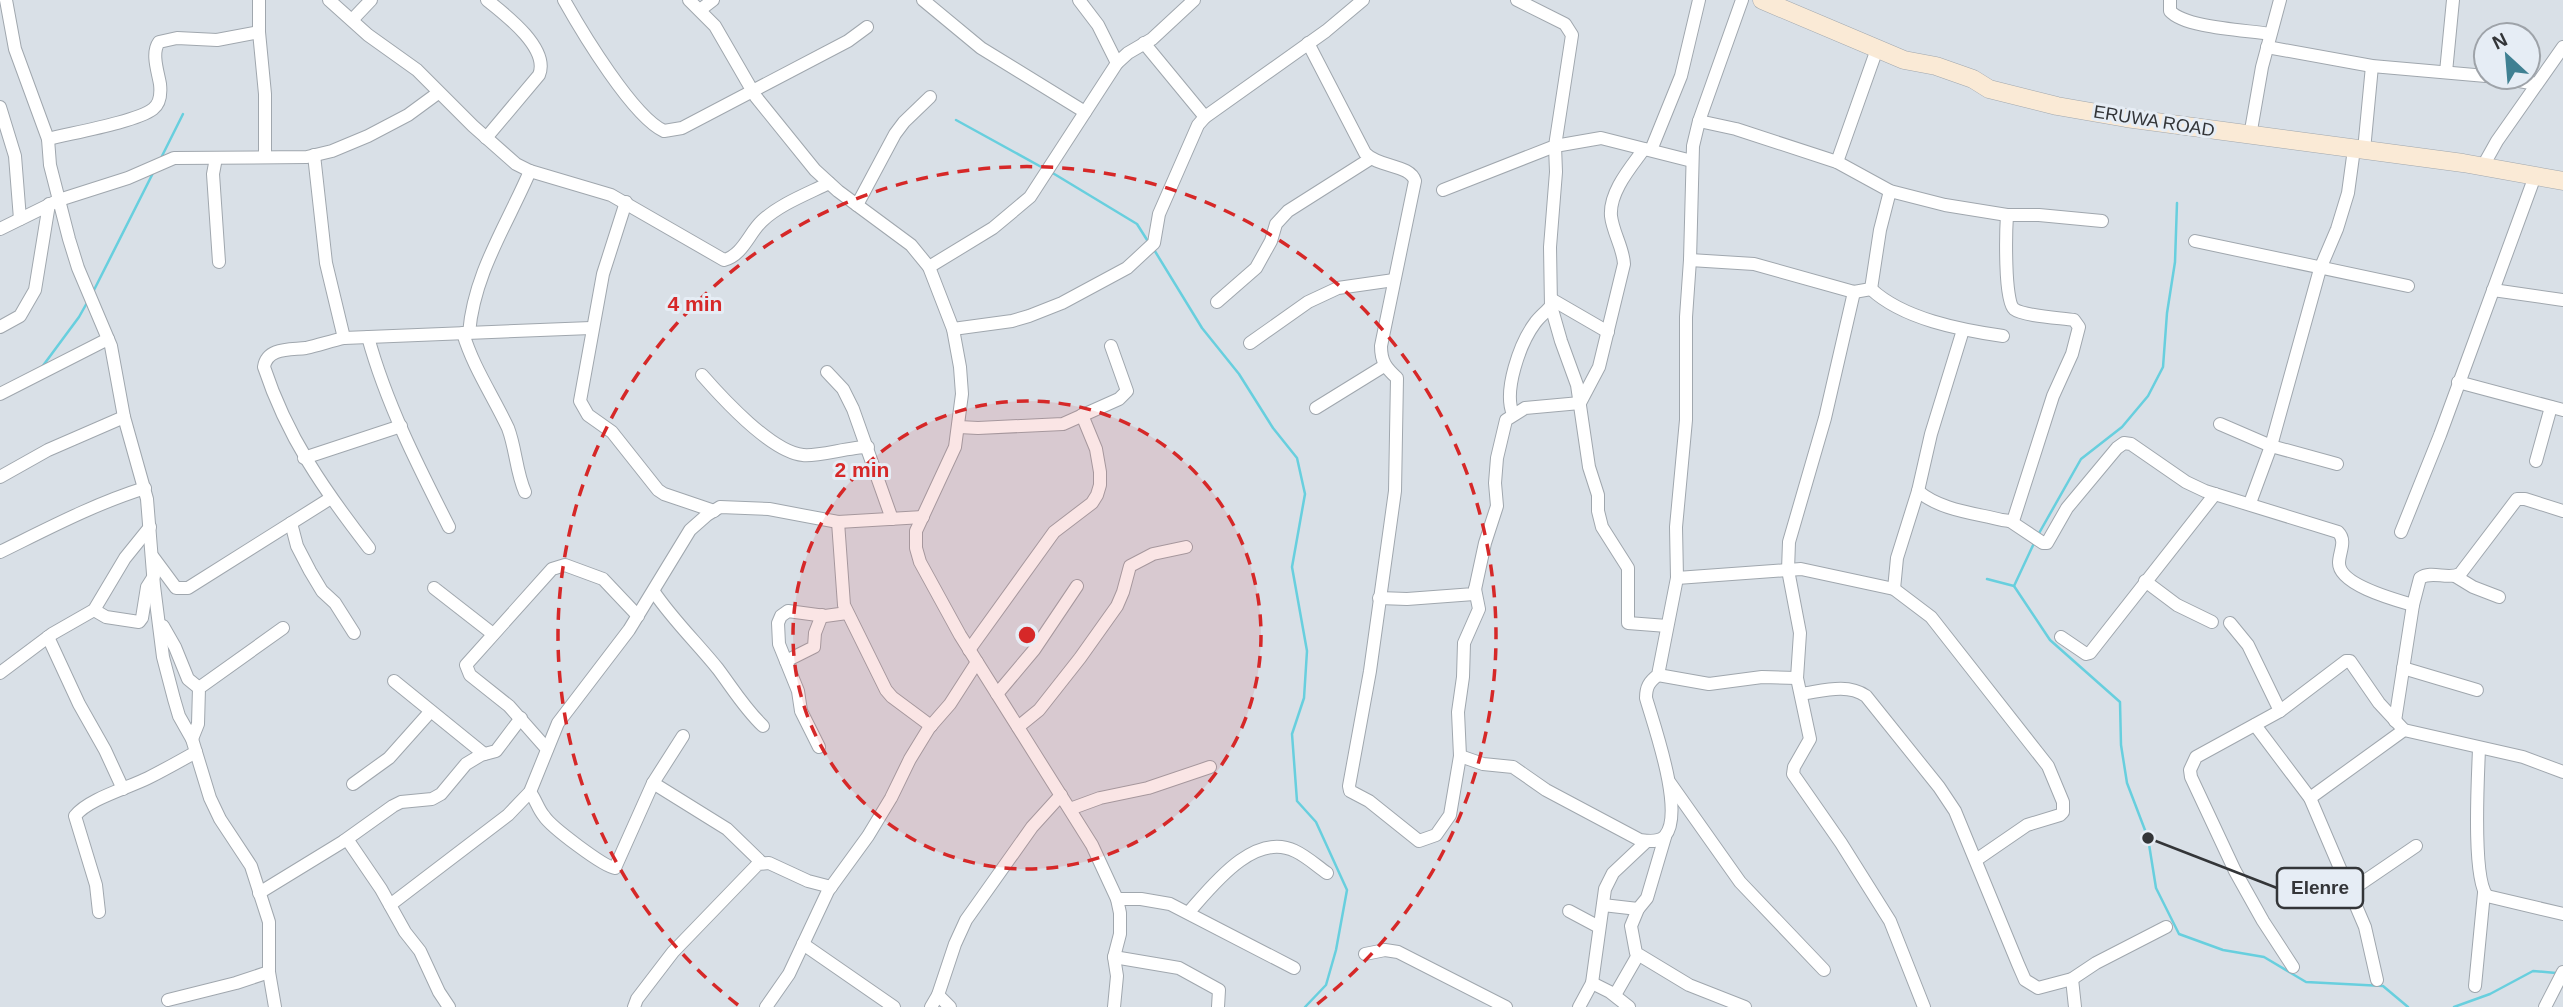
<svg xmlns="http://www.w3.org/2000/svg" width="2563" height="1007" viewBox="0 0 2563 1007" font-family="Arial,sans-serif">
<rect width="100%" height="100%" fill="#d9e0e7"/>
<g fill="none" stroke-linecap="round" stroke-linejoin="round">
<g stroke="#68cfde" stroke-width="2.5">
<path d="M956,120L1045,169"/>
<path d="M161,158L183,114"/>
<path d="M1051,172L1137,224L1149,243"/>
<path d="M1153,248L1202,328L1239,374L1273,428L1297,458L1305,494L1292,567L1307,651L1304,698L1292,734L1297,801L1316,822L1347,890L1336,950L1326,985L1305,1007"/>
<path d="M93,292L153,173"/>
<path d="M42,367L79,317L88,301"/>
<path d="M2038,535L2081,459L2122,427L2148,396L2163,367L2167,313L2175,262L2177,203"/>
<path d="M1987,579L2014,586L2050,640L2120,702L2121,745L2127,783L2148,838L2156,888L2179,934L2223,950L2264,957L2306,982L2383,986L2408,1007"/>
<path d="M2014,586L2035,541"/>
<path d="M2454,1007L2490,994L2533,971L2556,973"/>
</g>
<defs>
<g id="minor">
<path d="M6,0L15,49L48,139L50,165L69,239L78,268L111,346L124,417L147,499L154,586L163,657L174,699L179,716L192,739L210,798L220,819L251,866L269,922V972L275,1007"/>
<path d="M259,0V32L265,94V157"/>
<path d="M329,0L368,35L417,70L473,126L516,164L530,171L611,195L724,260C743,255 749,233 762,221C780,204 807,194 829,183"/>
<path d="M564,0C582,32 633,117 664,131L682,128L848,41L867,27"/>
<path d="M689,0L715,26L756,97L815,170L838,191L911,245L929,267L953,329L960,367L962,394L955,447L916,531V548L920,562L960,635L1092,845L1117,899L1120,913V934L1114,957L1117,976L1114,1007"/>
<path d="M923,0L981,48L1085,112"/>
<path d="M1079,0L1098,25L1117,63"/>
<path d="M2170,0V11C2185,28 2246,30 2270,34"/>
<path d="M700,10L713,0"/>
<path d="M352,20L371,0"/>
<path d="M1144,43L1205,117"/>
<path d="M1308,43L1365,153C1379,168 1410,164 1415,181L1381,346C1381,362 1386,368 1397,378L1395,491L1370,671L1349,786L1350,791L1369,801L1419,841L1436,835L1450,815L1460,756L1458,712L1463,677L1464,643L1479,609L1475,589"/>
<path d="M2267,47L2372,66L2486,76"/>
<path d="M2446,72L2453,0"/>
<path d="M2497,77L2536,84"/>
<path d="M0,107L15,156L20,219"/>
<path d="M1699,121L1736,129L1837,162L1890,191L1945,205L2007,215H2039L2102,221"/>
<path d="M2250,136L2262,67L2280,0"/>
<path d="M486,138L539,75C550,49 506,15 487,0"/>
<path d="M48,139C71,133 136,122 153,109C161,103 161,93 160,84C158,72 151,53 159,42L177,38L217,40L259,32"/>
<path d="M1651,150L1681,76L1699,0"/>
<path d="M2364,150L2372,66"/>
<path d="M314,155L326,263L344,338"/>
<path d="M216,158L213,174L219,262"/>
<path d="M1837,162L1877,49"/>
<path d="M2483,166L2497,141L2563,47"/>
<path d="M1443,190L1555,146L1572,35L1565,24L1517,0"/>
<path d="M626,202L603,274L580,401L588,415L612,432L658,490L664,494L714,511"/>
<path d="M857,205L895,134L904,122L930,97"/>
<path d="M0,229L59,200L128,178L174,158L307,157L332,151L368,136L408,115L438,93"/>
<path d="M2195,241L2408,286"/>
<path d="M1690,260L1754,264L1854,292L1871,289"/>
<path d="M929,267L993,228L1030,197L1117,63L1128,53L1152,39L1194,0"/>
<path d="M1871,289C1903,319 1961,330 2003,336"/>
<path d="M1871,289L1880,230L1890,191"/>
<path d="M2493,290L2563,300"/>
<path d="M1854,292L1825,418L1789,542L1788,570L1800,633L1797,678L1810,739L1794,767L1793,774L1841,843L1890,921L1924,1007"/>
<path d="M1551,299L1608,332"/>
<path d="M1217,302L1256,268L1271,241L1276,224L1288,211L1370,159"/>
<path d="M0,327L20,316L35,290L49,204"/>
<path d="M953,329L1012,321L1029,316L1062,303L1127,268L1154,243L1159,214L1198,125L1205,117L1326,31L1363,0"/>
<path d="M463,333C473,367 493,396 508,428C516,449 516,472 525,492"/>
<path d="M469,333C474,273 507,225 530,171"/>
<path d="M368,337C386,403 418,466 449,527"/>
<path d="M1250,343L1308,302L1338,288L1394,280"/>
<path d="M827,372L843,389L853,409L892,519"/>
<path d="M702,375C723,399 772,452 803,455C817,457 849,447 868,447"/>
<path d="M2458,382L2563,410"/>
<path d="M0,394L108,339"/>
<path d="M1316,408L1384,366"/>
<path d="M1513,414C1503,391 1520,343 1535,323C1539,317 1546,312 1551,306"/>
<path d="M2220,424L2271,446L2337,464"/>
<path d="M959,427L978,428L1063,424L1119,399L1127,391L1111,346"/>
<path d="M304,458L401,426"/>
<path d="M2536,461L2551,407"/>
<path d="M0,477L48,450L124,417"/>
<path d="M1918,491C1940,510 1974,513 2002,520L2010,521L2014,518L2053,396L2072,354L2079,327L2074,320C2062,318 2023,316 2014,309C2004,301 2006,230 2007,215"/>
<path d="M2250,503L2271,446L2320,269L2337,229L2348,193L2354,149"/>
<path d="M2010,521L2043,543H2047L2067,508L2117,448L2124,443L2131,444L2186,482L2205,491L2338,532C2347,541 2339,552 2339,563C2339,585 2396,600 2413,605"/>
<path d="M838,522L844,605L886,690L892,697L931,726"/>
<path d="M291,523L297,546L310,571L322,591L335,603L354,633"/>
<path d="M2401,532L2440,435L2535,176"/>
<path d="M369,548C324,490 287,437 264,367C267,347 291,350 306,348C319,345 331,341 344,338L591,328"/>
<path d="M0,552C47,529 94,504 145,488"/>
<path d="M153,557L176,588H188L331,498"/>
<path d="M2455,576L2473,587L2499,597"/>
<path d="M1677,578L1801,569L1894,589L1931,617L2048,766L2063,802V812L2060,815L2027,825L1976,860"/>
<path d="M2145,581L2177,605L2212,622"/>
<path d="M434,588L493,634"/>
<path d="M1894,589L1897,558L1918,491L1931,434L1963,330"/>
<path d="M654,592C673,620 697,643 718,669C733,689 745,709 763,726"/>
<path d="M1379,598L1407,599L1474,594L1485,543L1497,506L1495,483L1497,458L1506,420L1525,408L1580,403L1599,367L1624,264C1623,247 1613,233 1611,216C1609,192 1631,167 1644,149"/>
<path d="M94,610L106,617L139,622L142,618L147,587L154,576"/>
<path d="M2230,623L2248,645L2280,711"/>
<path d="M163,626L175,647L188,679L199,688"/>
<path d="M1667,626L1628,623V568L1602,527L1598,511V495L1589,467L1577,385L1561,341L1551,306L1550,247L1556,172L1555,146L1601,138L1692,161"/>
<path d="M48,637L79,704L105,750L123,789"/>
<path d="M2061,637L2086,654L2090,653L2215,494"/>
<path d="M969,650L1054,532L1092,503L1097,495L1100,485V472L1096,449L1082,415"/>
<path d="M786,661L814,647L815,633L822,615"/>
<path d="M2403,668L2477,690"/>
<path d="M0,673L52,634L94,610L125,558L150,527"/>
<path d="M1658,675L1709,684L1762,677L1797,678"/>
<path d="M394,681L484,754"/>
<path d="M997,694L1034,650L1077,586"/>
<path d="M1801,694C1823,691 1847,683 1866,696L1939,787L1955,811L2018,964L2025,980L2038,988L2072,979L2096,963L2166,927"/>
<path d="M2395,721L2413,605L2420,578C2432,570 2447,580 2460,574L2517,499H2525L2563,511"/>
<path d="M2255,725L2310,798L2365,927L2377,980"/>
<path d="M1018,727L1039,710L1080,658L1117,606L1123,592L1130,566L1153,554L1186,547"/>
<path d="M192,739L198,724L199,688L283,628"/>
<path d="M819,747L801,711L798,691L779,644L778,623L781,616L788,611L825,616L847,613"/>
<path d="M547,749L509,706L470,675L466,665L552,569L565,565L603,579L638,616"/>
<path d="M2479,749C2478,777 2472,877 2487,896L2563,914"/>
<path d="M1460,756L1483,764L1513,767L1546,790L1640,840C1648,841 1659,843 1665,836C1685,812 1654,726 1646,698C1646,687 1649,682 1658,675L1677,578L1676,527L1686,420V317L1690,260L1693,146L1699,121L1742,0"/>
<path d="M653,783L727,829L762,863"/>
<path d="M1670,783L1740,882L1824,970"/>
<path d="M353,784L389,758L430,712"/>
<path d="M530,792C536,800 538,809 544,816C551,827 604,867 615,868L653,783L683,736"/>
<path d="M2310,798L2404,730"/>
<path d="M1070,809L1100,798L1148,788L1210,767"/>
<path d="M1665,837L1647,898L1638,909L1631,926L1636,953L1689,985L1745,1007"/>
<path d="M344,841L393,806L401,802L432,799L441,794L466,764L481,755L496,751L521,718"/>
<path d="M2350,891L2416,846"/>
<path d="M259,893L344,841L349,842L381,889L405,932L420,951L439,992L449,1007"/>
<path d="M1117,899H1141L1170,904L1294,968"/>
<path d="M390,905L508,815L530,792L558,723L629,630L690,530L707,515L720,507L769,509L838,522L923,517"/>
<path d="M1603,905L1638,909"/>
<path d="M1569,911L1599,927"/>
<path d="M99,912L96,885L75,816C88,799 128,788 148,778C164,770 180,761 196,752"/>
<path d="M1189,912C1212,886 1254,831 1295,851C1306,856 1317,866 1327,873"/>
<path d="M803,944L894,1007"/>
<path d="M1365,954L1385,950L1398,952L1506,1007"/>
<path d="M1114,957L1179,968L1219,990L1218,1007"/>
<path d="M2293,967L2263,921L2235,871L2191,777L2190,770L2196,757L2280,711L2346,661H2350L2379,703L2404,730L2523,757L2563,772"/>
<path d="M2072,979L2075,1007"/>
<path d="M1592,983L1610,992L1629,1007"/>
<path d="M2475,986L2484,893"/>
<path d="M938,995L950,1007"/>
<path d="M1615,995L1638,955"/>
<path d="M168,1000L236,983L269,972"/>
<path d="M634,1007L637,999L673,952L758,864L769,863L808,881L831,887"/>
<path d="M766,1007L789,974L828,891L868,836L891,798L910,759L929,728L950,704L977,662"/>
<path d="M931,1007L938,995L955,944L966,920L1032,827L1061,795"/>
<path d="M1579,1007L1592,983L1605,889L1613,873L1647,841"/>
<path d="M2545,1007L2563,972"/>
</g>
<path id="secondary" d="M1762,0L1904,60L1936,66L1973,79L1989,89L2057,106L2126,118L2463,163L2563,181"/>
</defs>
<use href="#minor" stroke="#a0a7ae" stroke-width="14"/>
<use href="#secondary" stroke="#a0a7ae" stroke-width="19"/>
<use href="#minor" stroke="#fff" stroke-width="12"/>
<use href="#secondary" stroke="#faead6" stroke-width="18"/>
</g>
<circle cx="1027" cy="635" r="234" fill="#d62828" fill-opacity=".12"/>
<g fill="none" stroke="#d62828" stroke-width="3.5" stroke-dasharray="12 9">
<circle cx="1027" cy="635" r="234"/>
<path d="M738 1005A469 469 0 1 1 1316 1005"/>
</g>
<g text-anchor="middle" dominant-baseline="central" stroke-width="6" stroke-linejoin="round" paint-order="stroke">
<g font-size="18" fill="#333538" stroke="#e6edf5">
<text transform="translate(2154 121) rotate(9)">ERUWA ROAD</text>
</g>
</g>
<circle cx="1027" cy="635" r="10" fill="#d62828" stroke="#e6edf5" stroke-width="3.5"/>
<g font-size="21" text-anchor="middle" font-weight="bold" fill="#d62828" stroke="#e6edf5" stroke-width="6" stroke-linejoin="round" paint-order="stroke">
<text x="695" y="311">4 min</text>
<text x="862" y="477">2 min</text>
</g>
<path fill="none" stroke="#333538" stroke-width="2.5" d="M2148 838L2277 888"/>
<circle fill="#333538" stroke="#e6edf5" stroke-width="2.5" cx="2148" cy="838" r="7"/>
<rect fill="#e6edf5" stroke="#333538" stroke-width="2.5" x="2277" y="868" width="86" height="40" rx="7"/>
<g font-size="19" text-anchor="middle" font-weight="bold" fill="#333538">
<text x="2320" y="894">Elenre</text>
</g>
<g transform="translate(2507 56) rotate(334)"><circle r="33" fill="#e6edf5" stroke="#9ea3a9" stroke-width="2"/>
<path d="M0-5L12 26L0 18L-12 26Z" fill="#3f8092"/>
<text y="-10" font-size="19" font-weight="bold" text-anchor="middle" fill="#333538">N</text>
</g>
</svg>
